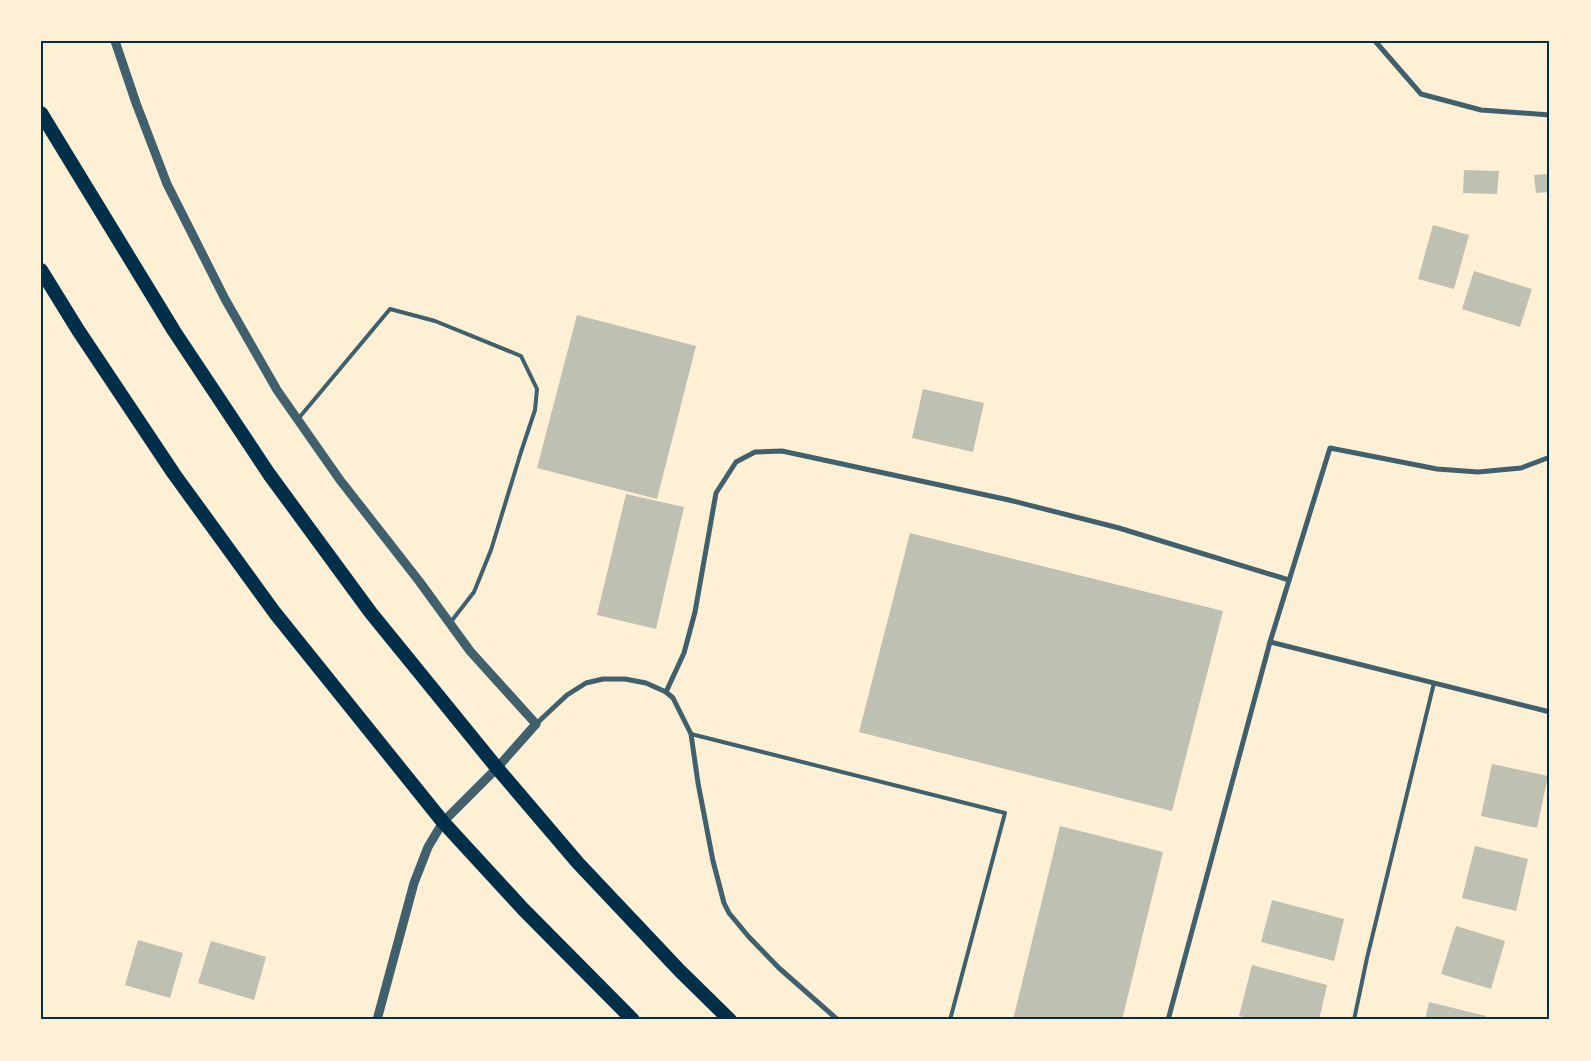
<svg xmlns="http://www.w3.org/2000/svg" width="1591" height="1061" viewBox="0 0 1591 1061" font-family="'Public Sans',sans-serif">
<rect width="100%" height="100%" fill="#fdf0d5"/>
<g fill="#bec0b2">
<path d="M1464,170L1499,171L1497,194L1463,193Z"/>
<path d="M1550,174V192L1536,193L1534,175Z"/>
<path d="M1433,225L1469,235L1454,289L1418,279Z"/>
<path d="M1474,271L1532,289L1520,327L1462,309Z"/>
<path d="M577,315L696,346L657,499L537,468Z"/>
<path d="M923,389L984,403L973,452L912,438Z"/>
<path d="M626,494L684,507L656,629L597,615Z"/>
<path d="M910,533L1223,611L1172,811L859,732Z"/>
<path d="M1492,764L1548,776L1537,828L1481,816Z"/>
<path d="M1060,826L1163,852L1122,1020H1013Z"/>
<path d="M1475,846L1528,859L1516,911L1462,898Z"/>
<path d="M1272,900L1344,919L1334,961L1261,942Z"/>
<path d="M1456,926L1505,941L1491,989L1441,974Z"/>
<path d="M138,940L183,953L170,998L125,985Z"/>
<path d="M211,941L266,957L254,1000L198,983Z"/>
<path d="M1252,965L1327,985L1319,1020H1255L1239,1016Z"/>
<path d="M1429,1002L1486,1016L1485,1020H1425Z"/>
</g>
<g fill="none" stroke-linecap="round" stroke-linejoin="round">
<g stroke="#3f606c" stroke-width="4">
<path d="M298,419L390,309L435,321L521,356L537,389L535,410L521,452L491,550L474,592L450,623"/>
<path d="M691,734L1005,813L950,1020"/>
<path d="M1354,1020L1367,958L1434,683"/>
</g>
<g stroke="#3f606c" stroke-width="5">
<path d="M1375,41L1421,94L1481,110L1550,115"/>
<path d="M1270,642L1550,712"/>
<path d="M666,692L684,653L695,612L716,493L736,462L755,452L782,451L1009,500L1119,528L1289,580"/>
<path d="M536,724L567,695L586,683L603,679H625L646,683L666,692L673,698L691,734L698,783L713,861L724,903L729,913L749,937L779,968L838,1020"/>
<path d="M1168,1020L1270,642L1330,448L1437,469L1478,472L1521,468L1550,457"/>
</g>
<path stroke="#3f606c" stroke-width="9" d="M115,41L136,103L167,184L225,299L277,390L340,480L419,581L470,651L536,724L497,768L443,822L428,847L414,883L377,1020"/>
<g stroke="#003049" stroke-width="14">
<path d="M41,113L174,331L269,474L371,613L497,768L578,863L680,971L730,1020"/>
<path d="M41,270L78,330L174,474L275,613L443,822L523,909L633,1020"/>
</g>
</g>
<rect width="1591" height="1061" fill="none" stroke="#fdf0d5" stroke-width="85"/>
<rect x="42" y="42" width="1506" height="976" fill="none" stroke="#003049" stroke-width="2"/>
</svg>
